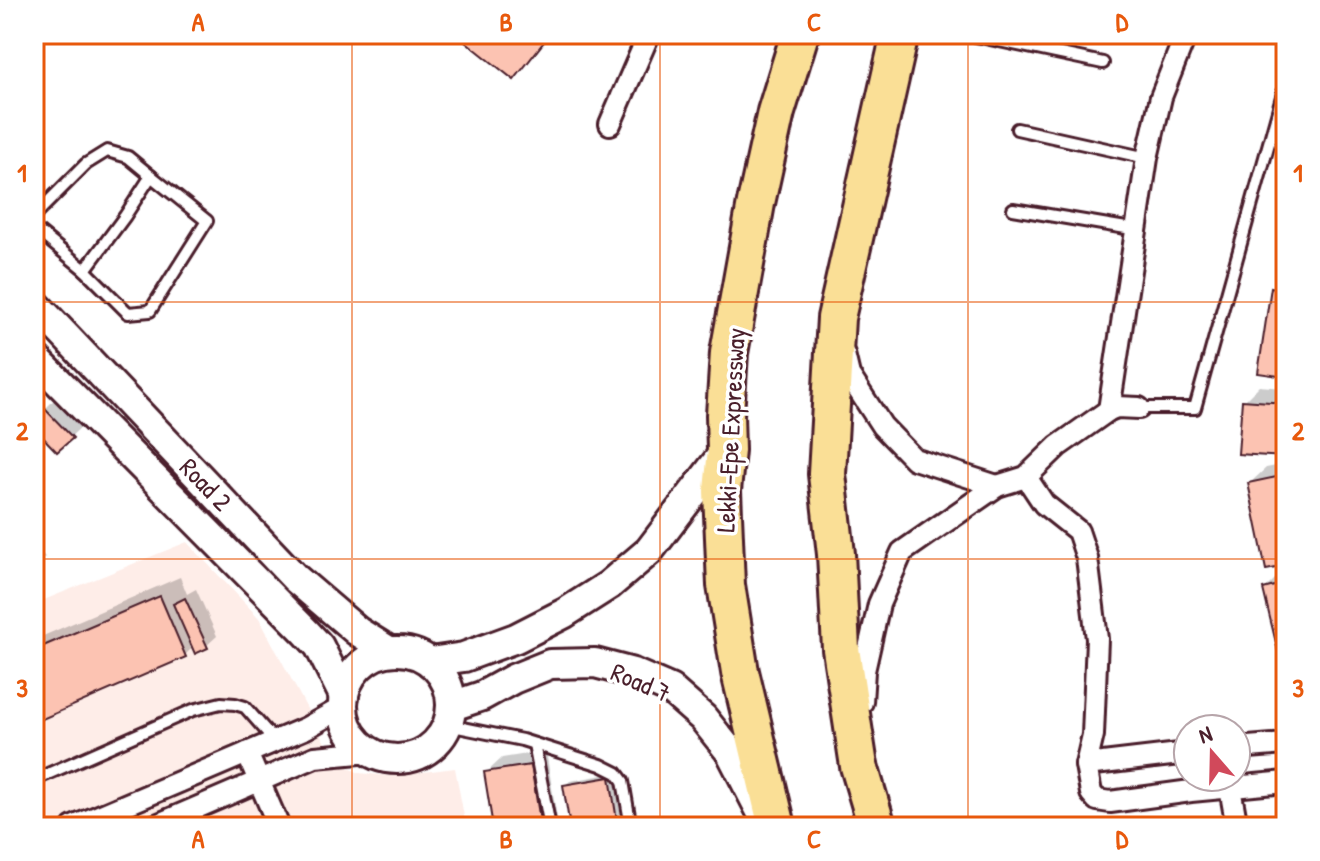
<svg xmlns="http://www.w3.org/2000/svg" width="1320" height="861" viewBox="0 0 1320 861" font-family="'Patrick Hand',sans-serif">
<rect width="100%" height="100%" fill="#fff"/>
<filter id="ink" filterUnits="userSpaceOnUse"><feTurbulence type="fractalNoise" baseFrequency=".0125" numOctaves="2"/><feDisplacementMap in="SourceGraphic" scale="16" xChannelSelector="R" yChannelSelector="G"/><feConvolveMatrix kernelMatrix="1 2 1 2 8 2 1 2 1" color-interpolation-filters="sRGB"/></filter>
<g filter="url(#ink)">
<path fill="#feede8" d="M187,542L259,618L334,760L359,773L392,776L455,768L466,827H34V604Z"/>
<g fill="#0003">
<path d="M465,34H551L529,62L514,77Z"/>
<path d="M1286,275V375L1273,288Z"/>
<path d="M1259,386L1286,388V455L1244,401Z"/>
<path d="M55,399L81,427L57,449L34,425V420Z"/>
<path d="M1286,464V564L1250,483L1266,468Z"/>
<path d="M34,546L45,557L34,568Z"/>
<path d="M1286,573V669L1265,589L1280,574Z"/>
<path d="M180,577L187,594L196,589L217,636L206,646H194L185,655L34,701V641L36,639Z"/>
<path d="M546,751L557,818L547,827H495L486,773L502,758Z"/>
<path d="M614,773L623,827H572L565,785L570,781Z"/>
</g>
<g fill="#fcc3b2" stroke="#4a1f2b" stroke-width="2">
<path d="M463,34H550L514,80L460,37Z"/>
<path d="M1271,287L1286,290V377L1258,373Z"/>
<path d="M1242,400L1286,403V457L1238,454Z"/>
<path d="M44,408L73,438L57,452L34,428V417Z"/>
<path d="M1286,475V566L1266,570L1248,483Z"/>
<path d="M1286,583V671L1283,672L1263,589Z"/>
<path d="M160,596L186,657L40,720L34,706V650Z"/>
<path d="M185,598L208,648L195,654L173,604Z"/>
<path d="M531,765L541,827H493L484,772Z"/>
<path d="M610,777L618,827H570L563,785Z"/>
</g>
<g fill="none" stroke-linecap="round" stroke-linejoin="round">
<defs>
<g id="lane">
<path d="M966,34L1103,63"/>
<path d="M1017,129L1147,158"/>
<path d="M1013,209L1138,230"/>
<path d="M34,216L86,164L107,151L128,157L151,176L125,216L85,270L34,228"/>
<path d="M85,270L128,313L150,311L207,221L151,176"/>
<path d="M1139,408H1195L1286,82"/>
<path d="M448,725L522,740L601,765L617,773L623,781L631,827"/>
<path d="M534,744L550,827"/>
<path d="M34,780L193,710L221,703L235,704L245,707L275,741"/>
</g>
<g id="street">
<path d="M610,124L649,34"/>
<path d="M844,354L849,375L882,426L914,459L997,486"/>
<path d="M1109,410L1147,158L1161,97L1186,34"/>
<path d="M1026,477L1044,504L1078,531L1087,558L1097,639L1093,735L1086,765L1091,793L1097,800L1110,802L1191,791L1286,782"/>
<path d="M862,702L864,671L879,604L902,552L997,486L1026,477L1058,446L1109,410L1117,407L1139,408"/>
<path d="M1236,748L1286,744"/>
<path d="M247,753L279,827"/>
<path d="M1086,765L1188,753"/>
<path d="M1228,777L1237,827"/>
<path d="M73,827L306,728L343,707"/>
<path d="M152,827L315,757L370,752"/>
</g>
<g id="secondary">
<path d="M34,303L295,578L357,631L389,651"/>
<path d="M34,357L306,632L319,646L344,696"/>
<circle cx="397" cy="705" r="54"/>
<path d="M430,662L464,657L516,638L565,613L609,585L649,551L726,450"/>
<path d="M452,706L482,696L513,679L550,664L595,663L633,673L670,689L703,718L731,753L767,823"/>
</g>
<g id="highway">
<path d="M777,827L740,672L726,585L722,491L726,450L725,415L729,353L756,203L776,112L800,34"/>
<path d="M877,827L859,766L841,649L836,554L827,474L836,318L900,34"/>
</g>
</defs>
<use href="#lane" stroke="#4a1f2b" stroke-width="16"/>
<use href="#street" stroke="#4a1f2b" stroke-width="26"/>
<use href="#secondary" stroke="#4a1f2b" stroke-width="34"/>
<use href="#highway" stroke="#4a1f2b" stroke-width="42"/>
<use href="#lane" stroke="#fff" stroke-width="10"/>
<use href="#street" stroke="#fff" stroke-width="20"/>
<use href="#secondary" stroke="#fff" stroke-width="28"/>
<use href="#highway" stroke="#fadf96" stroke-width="36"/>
</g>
</g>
<path fill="none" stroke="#e8590c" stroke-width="2" stroke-opacity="0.55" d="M352,34V827M660,34V827M968,34V827M34,302H1286M34,559H1286"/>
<g text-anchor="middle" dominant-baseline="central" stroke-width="7" stroke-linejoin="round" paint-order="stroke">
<g font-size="26" fill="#4a1f2b" stroke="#fff">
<text transform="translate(730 430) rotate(-87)">Lekki-Epe Expressway</text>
<text transform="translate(206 484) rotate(46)">Road 2</text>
<text transform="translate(641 682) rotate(23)">Road 7</text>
</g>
</g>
<rect width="1320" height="861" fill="none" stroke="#fff" stroke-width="88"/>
<g transform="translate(1212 753) rotate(340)"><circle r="38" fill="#ffffff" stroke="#b7a5aa" stroke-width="2"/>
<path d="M0-6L14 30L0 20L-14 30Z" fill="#d1495b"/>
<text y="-12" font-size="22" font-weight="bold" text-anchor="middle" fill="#4a1f2b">N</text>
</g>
<rect x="44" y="44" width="1232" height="773" fill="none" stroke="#e8590c" stroke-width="3"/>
<g font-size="26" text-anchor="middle" font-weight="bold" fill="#e8590c">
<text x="198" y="31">A</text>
<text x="506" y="31">B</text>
<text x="814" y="31">C</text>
<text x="1122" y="31">D</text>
<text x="22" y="182">1</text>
<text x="1298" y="182">1</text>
<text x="22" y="440">2</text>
<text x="1298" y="440">2</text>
<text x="22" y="697">3</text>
<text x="1298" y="697">3</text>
<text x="198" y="848">A</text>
<text x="506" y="848">B</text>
<text x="814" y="848">C</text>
<text x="1122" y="848">D</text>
</g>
</svg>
